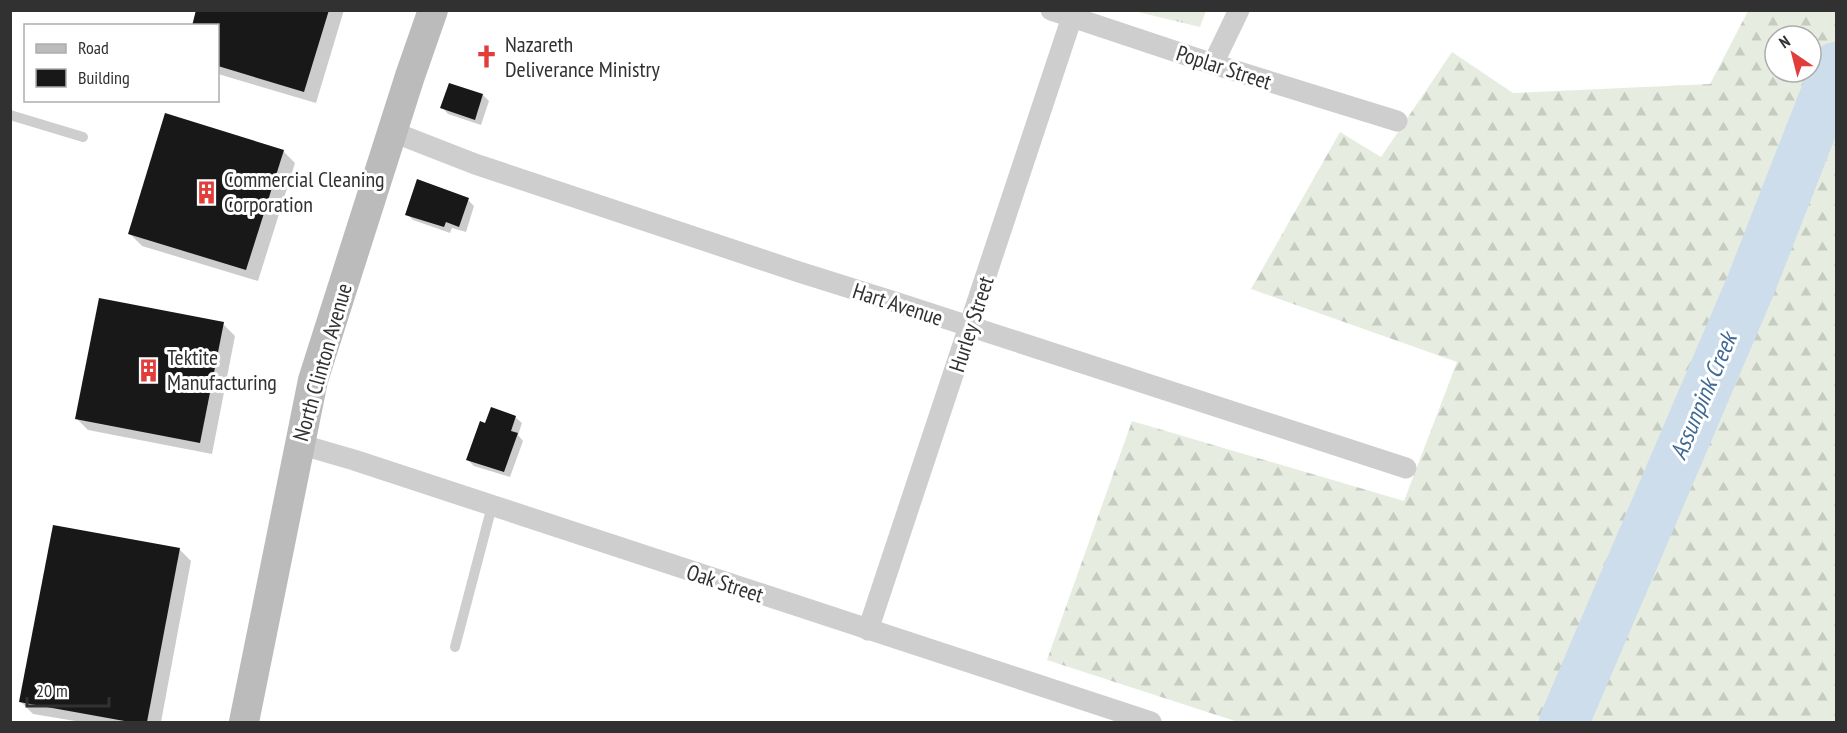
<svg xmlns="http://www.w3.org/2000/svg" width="1847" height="733" viewBox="0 0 1847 733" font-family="'PT Sans Narrow',sans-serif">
<defs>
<pattern id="forest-firs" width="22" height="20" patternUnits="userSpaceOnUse" patternTransform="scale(1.5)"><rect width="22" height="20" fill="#e6ede0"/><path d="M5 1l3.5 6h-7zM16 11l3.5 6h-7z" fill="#c6ccc1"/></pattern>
<pattern id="park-tufts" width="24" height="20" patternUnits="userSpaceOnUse" patternTransform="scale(1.5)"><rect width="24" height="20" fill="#e6ede0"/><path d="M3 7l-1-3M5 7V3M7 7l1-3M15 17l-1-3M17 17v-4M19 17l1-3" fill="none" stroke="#c6ccc1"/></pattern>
</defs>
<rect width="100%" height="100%" fill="#fff"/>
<path fill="url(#forest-firs)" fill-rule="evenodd" d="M1748,11H1836V722H1238L1047,660L1132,421L1404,501L1457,362L1251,289L1340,132L1381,157L1452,52L1513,93L1710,84ZM1775,36H1811V72H1775Z"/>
<path fill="url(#park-tufts)" d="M1134,11H1206L1200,27Z"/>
<g fill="#0003">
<path d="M198,10H344L316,103L218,74V26Z"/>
<path d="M483,95L489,101L481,125L448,114L442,107Z"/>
<path d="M283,151L295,163L258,281L142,246L130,234Z"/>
<path d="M468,200L474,206L466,232L452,228L450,233L413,220L407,214Z"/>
<path d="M223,324L235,336L212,454L88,430L76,418Z"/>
<path d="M515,417L522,423L518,435L523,441L510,477L474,466L468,460L486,425Z"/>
<path d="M179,549L191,561L161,722H81L33,714L21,702Z"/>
</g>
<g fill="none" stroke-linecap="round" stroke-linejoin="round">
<path stroke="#cdddec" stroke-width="50" d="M1564,722L1750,287L1836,67"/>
</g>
<g fill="#181818">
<path d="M196,10H329L304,92L218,66V26H192Z"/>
<path d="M449,83L483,94L475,120L440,108Z"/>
<path d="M165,113L284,150L246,270L128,234Z"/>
<path d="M417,179L469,198L459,227L446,222L444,227L405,215Z"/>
<path d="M99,298L224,322L200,443L75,419Z"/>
<path d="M491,407L516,416L511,431L518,433L504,472L466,460L480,421L485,423Z"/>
<path d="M53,525L180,548L147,722H130L19,702Z"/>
</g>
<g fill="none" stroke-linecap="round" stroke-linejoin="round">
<g stroke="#cecece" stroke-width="10">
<path d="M10,115L83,137"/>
<path d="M455,647L492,506"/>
</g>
<g stroke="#cecece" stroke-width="21">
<path d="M1051,10L1213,64L1397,121"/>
<path d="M1213,64L1239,10"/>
<path d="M393,132L475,164L799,272L901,304L1406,468"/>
<path d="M299,444L354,460L1151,722"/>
<path d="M868,630L1072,17"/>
</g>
<path stroke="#bbb" stroke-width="30" d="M244,722L313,380L410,76L433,10"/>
</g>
<defs>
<symbol id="church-bare" viewBox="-9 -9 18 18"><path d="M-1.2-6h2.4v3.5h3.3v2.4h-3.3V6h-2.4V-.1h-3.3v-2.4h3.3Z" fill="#e13e3b" stroke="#fff" stroke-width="2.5" paint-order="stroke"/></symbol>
<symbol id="building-bare" viewBox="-9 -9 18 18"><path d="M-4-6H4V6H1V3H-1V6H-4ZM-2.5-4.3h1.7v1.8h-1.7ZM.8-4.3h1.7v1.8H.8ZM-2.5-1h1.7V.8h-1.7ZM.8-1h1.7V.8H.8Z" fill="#e13e3b" stroke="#fff" stroke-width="2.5" paint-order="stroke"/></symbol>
</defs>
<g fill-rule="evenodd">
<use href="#church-bare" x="470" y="40" width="33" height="33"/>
<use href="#building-bare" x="190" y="176" width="33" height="33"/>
<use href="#building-bare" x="132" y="354" width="33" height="33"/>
</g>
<g text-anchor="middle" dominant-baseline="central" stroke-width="6" stroke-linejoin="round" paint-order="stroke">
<g font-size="22" fill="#313131" stroke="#fff" text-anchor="start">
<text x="505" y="44">Nazareth<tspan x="505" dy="25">Deliverance Ministry</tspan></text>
<text x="224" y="179">Commercial Cleaning<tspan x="224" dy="25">Corporation</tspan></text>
<text x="167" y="357">Tektite<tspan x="167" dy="25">Manufacturing</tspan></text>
</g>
<g font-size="22" fill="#313131" stroke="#fff">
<text transform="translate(1224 67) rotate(18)">Poplar Street</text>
<text transform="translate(898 304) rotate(18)">Hart Avenue</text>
<text transform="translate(971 324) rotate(-72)">Hurley Street</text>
<text transform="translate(322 362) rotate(-74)">North Clinton Avenue</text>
<text transform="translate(725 583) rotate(18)">Oak Street</text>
</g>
<g font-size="24" font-style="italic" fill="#406a92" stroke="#fff">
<text transform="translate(1703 396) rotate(-67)">Assunpink Creek</text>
</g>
</g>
<rect width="1847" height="733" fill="none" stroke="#313131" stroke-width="24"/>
<rect x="24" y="24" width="195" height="78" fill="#ffffff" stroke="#adadad" stroke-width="1.5"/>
<rect x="36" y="44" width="30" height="9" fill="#bbbbbb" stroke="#adadad" stroke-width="1.5"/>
<text x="78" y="54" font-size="18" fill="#313131">Road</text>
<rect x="36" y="69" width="30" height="18" fill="#181818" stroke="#adadad" stroke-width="1.5"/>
<text x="78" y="84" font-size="18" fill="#313131">Building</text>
<g transform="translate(1793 54) rotate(325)"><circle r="28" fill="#ffffff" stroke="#adadad" stroke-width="1.5"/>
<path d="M0-4.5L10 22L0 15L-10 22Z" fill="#e13e3b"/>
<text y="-9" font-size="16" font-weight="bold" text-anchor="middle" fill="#313131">N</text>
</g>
<path d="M27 697v9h82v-9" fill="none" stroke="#313131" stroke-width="3"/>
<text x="36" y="697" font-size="18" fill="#313131" stroke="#ffffff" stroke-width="4.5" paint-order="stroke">20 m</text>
</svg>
